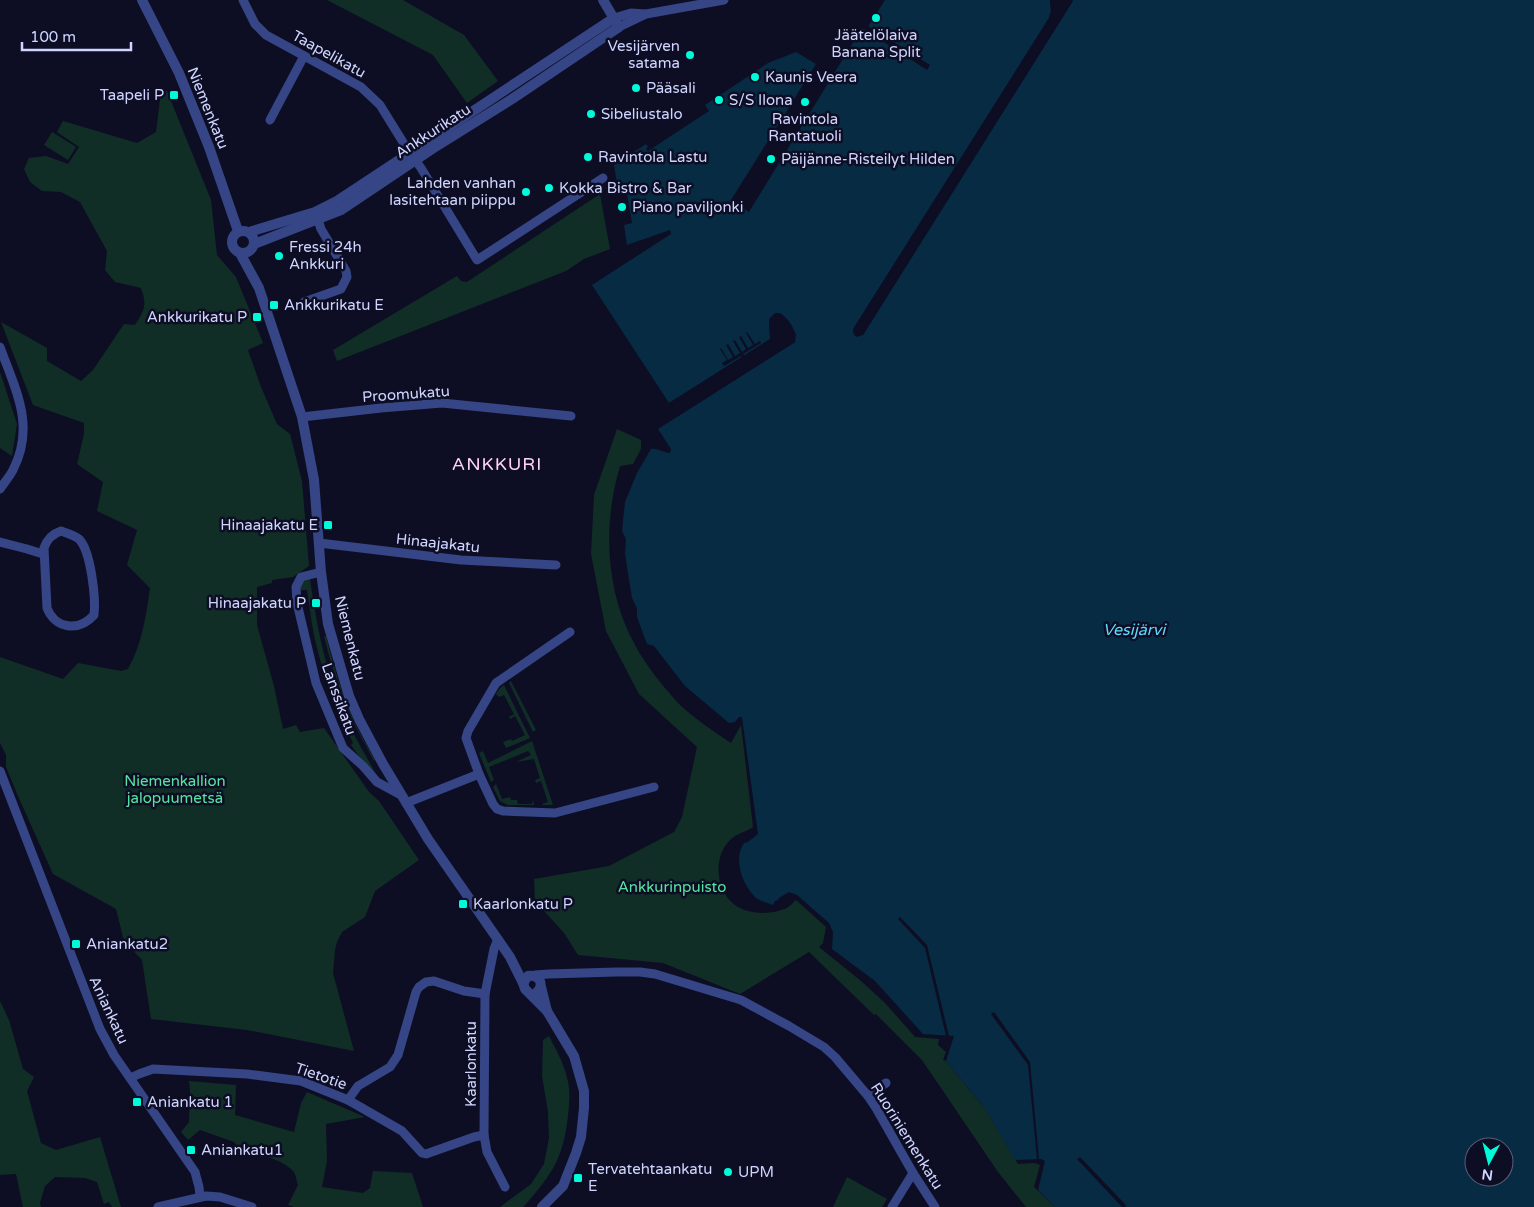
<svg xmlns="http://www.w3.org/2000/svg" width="1534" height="1207" viewBox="0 0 1534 1207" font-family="'Varela Round',sans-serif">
<rect width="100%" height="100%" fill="#0d0e24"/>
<g fill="#102e26">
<path d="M327,0H403L464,35L498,81L467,103L433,55Z"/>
<path d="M161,91H167L211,200L217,255L236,277L263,343L248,350L261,387L277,424L290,434L302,481L309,566L293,577L272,580V583L257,587V625L274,686L283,729L296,725L300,732L324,728L369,792L379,801L419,860L375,891L365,917L342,932L337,942L335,950L333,973L354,1051L247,1030L151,1019L142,960L124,941L116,909L53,874L17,794L6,767V755L0,743V657L63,679L78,663L121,671L128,669C142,644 146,616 150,588L127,565L137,530L97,511L103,482L77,464L84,434V423L33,405L1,322L47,348V361L81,381L93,370L124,324L135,325C145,309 147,305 141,288L115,282L105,270L107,251L80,202L61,192L42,191L30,182L24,169L29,158L46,156L68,164L79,147L57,132L63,121L137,143L156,132Z"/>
<path d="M52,132L76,147L68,160L44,145Z"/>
<path d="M600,194L610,249L584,259L566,271L337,361L333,350L457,276L461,281L467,282Z"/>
<path d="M0,372L17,424L12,456L0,448Z"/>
<path d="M617,429L641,440V449L633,464L620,466C603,523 605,590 634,643C642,659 653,673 664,687C669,692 674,699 679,704C695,719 713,731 731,743L741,725L753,827C746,832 737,833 730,840C713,857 715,890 735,905C749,915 772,915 787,908C790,906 793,903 796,900L826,927L823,943L819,947L861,981L885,1003L915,1037L939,1039L938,1045L946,1052L943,1060L946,1061L986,1110L1018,1164L1035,1163L1040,1165L1034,1187L1055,1207H1026L998,1172L922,1060L876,1014L874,1015L809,952L740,994L663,963L578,955L564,933L535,901L534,879L609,866L674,832L682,817L697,747L639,694L606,631L591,554L594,495Z"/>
<path d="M306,579H310C316,622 324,665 341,706C350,730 364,752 376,774L361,759L351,745L353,743C338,712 325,681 317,648C312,629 310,609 307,590H300L302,582Z"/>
<path d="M324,636H326C333,664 341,692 353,719C359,733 368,747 375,760L374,761C367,747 358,733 352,719C340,692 331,665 324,636Z"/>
<path d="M511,681L536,730L533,732L509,683Z"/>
<path d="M504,685L530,738L506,748L503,742L511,739L512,741L525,735L515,716L510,719L509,717L514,714L504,695L499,697L496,694L500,688Z"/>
<path d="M532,741L534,747L553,805H543L542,804L548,802L541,781L536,783L535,780L540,778L534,759L516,762L531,755L528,751L489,767L494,780L491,782L479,753L483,751L488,763Z"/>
<path d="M496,784L502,799L510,797L511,800H517L518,804H532L533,800L534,805H508L500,801L493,787Z"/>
<path d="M0,1001L9,1020L23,1069L34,1077L27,1091L41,1143L56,1150L100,1137L121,1207H112L109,1202L104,1204L97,1182L85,1178L55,1177L45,1186L40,1203L41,1207H23L16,1174L0,1175Z"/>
<path d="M549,1036C556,1050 564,1063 567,1078C571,1090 569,1104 568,1116C563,1158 553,1173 526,1204L523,1207H500L531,1184L544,1164L549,1138L548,1112L542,1076L543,1040Z"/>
<path d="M189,1081L236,1085L235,1115L294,1132L301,1103L307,1092L365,1117L326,1124L327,1161L322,1187L363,1193L370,1188L373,1171L412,1173L423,1207H294L288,1205L298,1185C296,1180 296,1173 292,1170C280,1158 260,1155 244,1153L234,1142L200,1130L188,1140L181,1132L189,1122L190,1091Z"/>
<path d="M847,1177L887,1199L882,1207H833Z"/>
</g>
<path fill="#072b43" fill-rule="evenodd" d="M885,0H1050L1051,11L1049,18L853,329L854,335H863L1073,0H1534V1207H1055L1038,1190L1045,1161L1041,1159L1015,1160L986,1110L946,1061L954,1036L923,1034L875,981L832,949L833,932L829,923L797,895L789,892L779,898L778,900L775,901L773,905C767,903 760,901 755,897C742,884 733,859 744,843L748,842L758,834L742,717H739L735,722L729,723L685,686L654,646L647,644L637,617V608L632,598L625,554L626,539L622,531L625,502L637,473L651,449C658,448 663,453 670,453L671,449L658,429L795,342C796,330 790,320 780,313L769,319L770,339L669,403L592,285L671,234L670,230L627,245L624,225L632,223L626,188L618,189L614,165L646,144L648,147L646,149L648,151L709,111L705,105L768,63L796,52L816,64L731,200L749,212L862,28L866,30ZM1474,1147H1504V1177H1474Z"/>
<g fill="#0d0e24">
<path d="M1050,0H1052L1054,11L1051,19L856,330L857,335L861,334L1071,0L1073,1L863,335L857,337L854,335L853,330L1049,18L1051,11Z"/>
<path d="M868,26L930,65L927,70L865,30Z"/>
<path d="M775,313H780L790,323L796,334L795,342L678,416L677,414L793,341V334L788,325L779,315L776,316L772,320V341L671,406L669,403L742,358L741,356L724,366L722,363L727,360L720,349L721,348L728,360L733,357L726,345L728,344L735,356L740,353L733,341L735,340L742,352L746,349L739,337L741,336L748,348L753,345L746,333L747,332L755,344L760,341L761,343L743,354L745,356L770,339L769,319Z"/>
<path d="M900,917L927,945L949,1036H946L925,948L898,919Z"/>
<path d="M994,1012L1030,1062L1039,1159H1037L1028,1065L991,1014Z"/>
<path d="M1080,1157L1125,1204L1126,1207H1122L1077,1159Z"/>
</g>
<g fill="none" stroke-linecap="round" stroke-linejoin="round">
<g stroke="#354586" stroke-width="9">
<path d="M243,0L255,24L266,35L361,87L380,105L406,147L421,168L477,260L603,178"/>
<path d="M614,18L631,13L646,14L724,0"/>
<path d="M619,27L644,15"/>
<path d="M270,120L304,56"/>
<path d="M304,302L341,289L347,277L346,271L321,229L316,214"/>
<path d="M0,347C15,389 36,425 13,470C10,476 4,483 0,489"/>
<path d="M302,417L381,408L442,403L571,416"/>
<path d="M61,531C67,533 74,535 79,539C91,551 96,599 94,615C79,632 55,629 47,608L44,548C47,539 52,534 61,531Z"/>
<path d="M0,542L27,549L43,554"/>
<path d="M319,543L461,560L556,565"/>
<path d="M321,572L301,577L296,587L297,603L316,683L343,748L363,766L377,782L401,795"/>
<path d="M570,632L496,683L468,731L466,738L479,774L493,804L497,809L503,811L555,813L654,787"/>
<path d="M0,771L100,1029L114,1055L195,1172L199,1187L200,1196"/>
<path d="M406,803L479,774"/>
<path d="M498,939L494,949L485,994L484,1135L487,1152L505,1187"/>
<path d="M535,975L549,974L616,972H640L655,974L741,1000L789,1026L824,1047L835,1057L868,1096L876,1108L913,1173L935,1207"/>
<path d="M130,1078L139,1074L153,1069L247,1074L301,1081L348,1100L362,1108L402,1131L422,1153L426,1154L474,1137L484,1135"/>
<path d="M868,1096L886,1083"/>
<path d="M348,1100L358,1086L390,1067L398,1055L416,992L419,987L426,982L434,981L464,991L485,994"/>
<path d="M158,1207L206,1196L220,1197L252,1207"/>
<path d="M892,1207L913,1173"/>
</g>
<g stroke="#354586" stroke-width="10">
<path d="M142,0L179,73L209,147L238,231"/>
<circle cx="243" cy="242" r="11"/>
<path d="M249,232L315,212L337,201L614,18"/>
<path d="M254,244L341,210L432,149L512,99L619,27L603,0"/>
<path d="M240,253L259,288L302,417L314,480L321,572L328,624L349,696L359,719L383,764L428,839L510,957L523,983L525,989L547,1011"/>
<path d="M523,983L528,976C539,974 545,984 537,992"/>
<path d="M541,987L547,1011L574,1056L584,1091V1108L581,1137L576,1153L563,1186L542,1207"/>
</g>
</g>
<g fill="#00fbda" stroke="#0d0e24" stroke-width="2">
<circle cx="876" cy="18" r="5"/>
<circle cx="690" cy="55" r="5"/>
<circle cx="755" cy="77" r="5"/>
<circle cx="636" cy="88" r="5"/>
<rect x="169" y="90" width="10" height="10" rx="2.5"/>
<circle cx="719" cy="100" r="5"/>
<circle cx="805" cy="102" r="5"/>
<circle cx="591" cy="114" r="5"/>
<circle cx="588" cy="157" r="5"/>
<circle cx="771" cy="159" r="5"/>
<circle cx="549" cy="188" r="5"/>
<circle cx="526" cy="192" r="5"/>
<circle cx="622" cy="207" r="5"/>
<circle cx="279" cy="256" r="5"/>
<rect x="269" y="300" width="10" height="10" rx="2.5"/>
<rect x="252" y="312" width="10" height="10" rx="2.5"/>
<rect x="323" y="520" width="10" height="10" rx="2.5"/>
<rect x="311" y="598" width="10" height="10" rx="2.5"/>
<rect x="458" y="899" width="10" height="10" rx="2.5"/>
<rect x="71" y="939" width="10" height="10" rx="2.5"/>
<rect x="132" y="1097" width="10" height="10" rx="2.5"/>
<rect x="186" y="1145" width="10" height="10" rx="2.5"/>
<circle cx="728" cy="1172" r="5"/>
<rect x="573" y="1173" width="10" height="10" rx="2.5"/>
</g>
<g text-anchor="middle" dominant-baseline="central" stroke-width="5" stroke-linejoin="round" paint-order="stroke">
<g font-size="15" fill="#d0d5ff" stroke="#0d0e24" text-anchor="start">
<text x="876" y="35" text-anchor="middle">Jäätelölaiva<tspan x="876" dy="17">Banana Split</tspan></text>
<text x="680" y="46" text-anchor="end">Vesijärven<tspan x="680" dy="17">satama</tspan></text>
<text x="765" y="77">Kaunis Veera</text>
<text x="646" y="88">Pääsali</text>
<text x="164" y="95" text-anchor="end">Taapeli P</text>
<text x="729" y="100">S/S Ilona</text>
<text x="601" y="114">Sibeliustalo</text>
<text x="805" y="119" text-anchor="middle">Ravintola<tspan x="805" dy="17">Rantatuoli</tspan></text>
<text x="598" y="157">Ravintola Lastu</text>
<text x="781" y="159">Päijänne-Risteilyt Hilden</text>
<text x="516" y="183" text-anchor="end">Lahden vanhan<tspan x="516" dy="17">lasitehtaan piippu</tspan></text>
<text x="559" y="188">Kokka Bistro &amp; Bar</text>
<text x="632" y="207">Piano paviljonki</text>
<text x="289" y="247">Fressi 24h<tspan x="289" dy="17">Ankkuri</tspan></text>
<text x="284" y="305">Ankkurikatu E</text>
<text x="247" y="317" text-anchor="end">Ankkurikatu P</text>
<text x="318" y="525" text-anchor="end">Hinaajakatu E</text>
<text x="306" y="603" text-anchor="end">Hinaajakatu P</text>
<text x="473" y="904">Kaarlonkatu P</text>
<text x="86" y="944">Aniankatu2</text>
<text x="147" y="1102">Aniankatu 1</text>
<text x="201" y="1150">Aniankatu1</text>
<text x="588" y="1169">Tervatehtaankatu<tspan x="588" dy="17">E</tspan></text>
<text x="738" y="1172">UPM</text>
</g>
<g font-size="15" fill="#d0d5ff" stroke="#0d0e24">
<text transform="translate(329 54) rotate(29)">Taapelikatu</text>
<text transform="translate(208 108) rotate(68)">Niemenkatu</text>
<text transform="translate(433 131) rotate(-33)">Ankkurikatu</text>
<text transform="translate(406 394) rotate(-4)">Proomukatu</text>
<text transform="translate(438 543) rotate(6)">Hinaajakatu</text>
<text transform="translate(350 638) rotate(76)">Niemenkatu</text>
<text transform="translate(339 699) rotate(70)">Lanssikatu</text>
<text transform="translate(109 1010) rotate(65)">Aniankatu</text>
<text transform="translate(471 1064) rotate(-90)">Kaarlonkatu</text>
<text transform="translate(321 1076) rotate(19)">Tietotie</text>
<text transform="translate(907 1136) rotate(58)">Ruoriniemenkatu</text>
</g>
<g font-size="15" fill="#55e5a0" stroke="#0d0e24">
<text x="175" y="781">Niemenkallion<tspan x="175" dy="17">jalopuumetsä</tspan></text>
<text x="672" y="887">Ankkurinpuisto</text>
</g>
<g font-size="16" font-style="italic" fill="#5edaff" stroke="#0d0e24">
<text x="1134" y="630">Vesijärvi</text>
</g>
<g font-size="18" letter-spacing="1" fill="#ffd2f9" stroke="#0d0e24">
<text x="497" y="464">ANKKURI</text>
</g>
</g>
<g transform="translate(1489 1162) rotate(187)"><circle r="24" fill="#0d0e24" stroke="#5b5e7c"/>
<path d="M0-4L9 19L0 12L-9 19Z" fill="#00fbda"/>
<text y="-8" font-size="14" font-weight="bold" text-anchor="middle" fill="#d0d5ff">N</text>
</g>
<path d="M22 42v8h109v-8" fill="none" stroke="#d0d5ff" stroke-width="2.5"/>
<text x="30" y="42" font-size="15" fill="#d0d5ff" stroke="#0d0e24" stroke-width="4" paint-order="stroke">100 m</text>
</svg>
